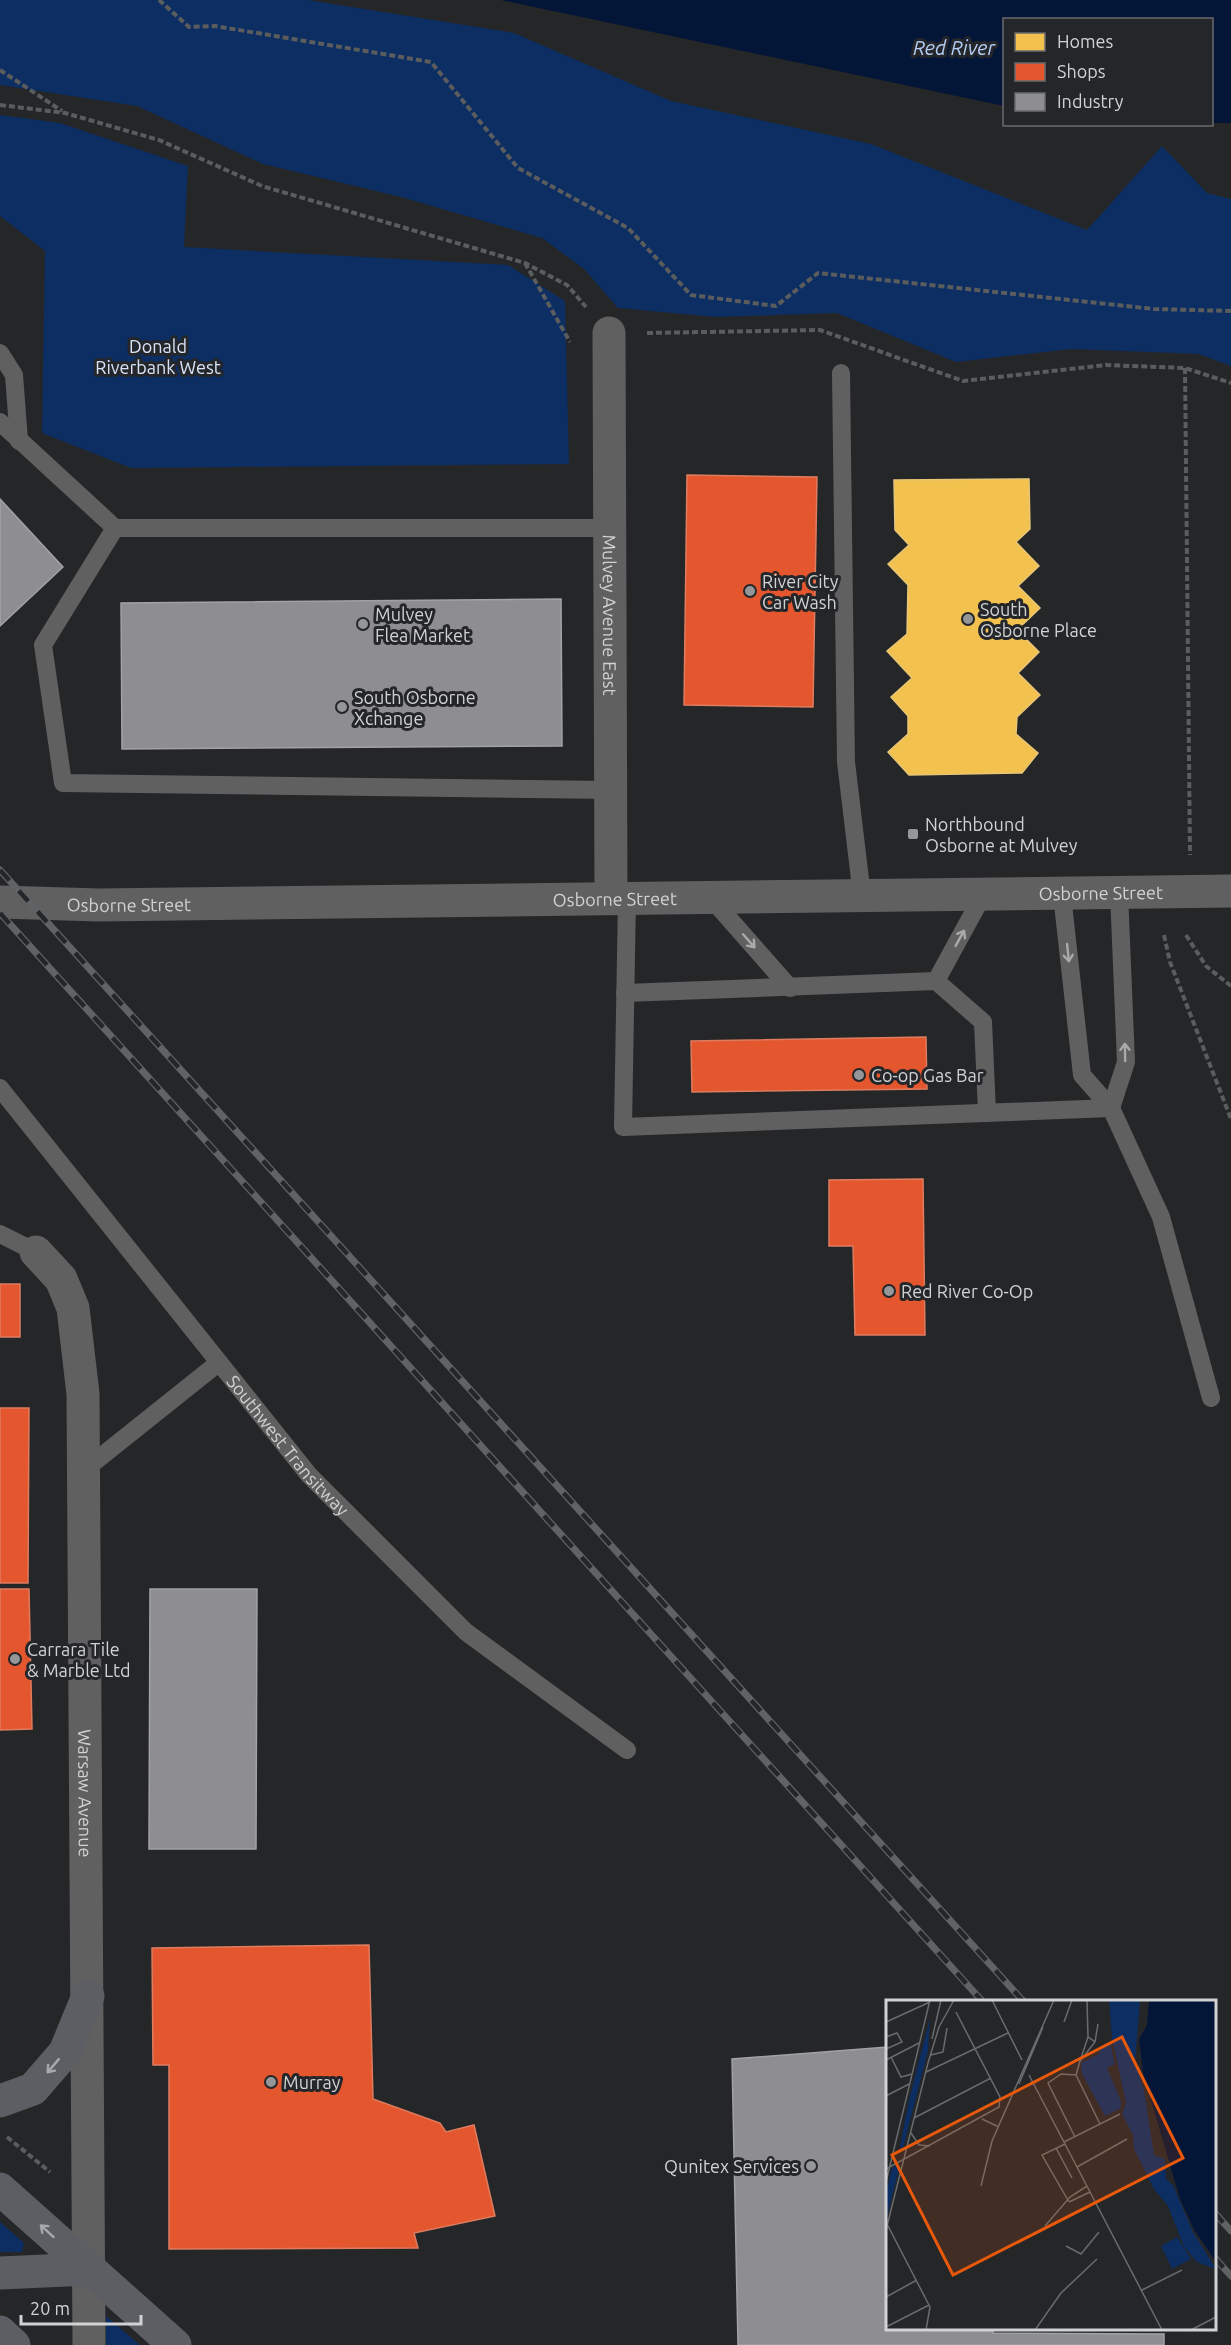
<svg xmlns="http://www.w3.org/2000/svg" width="1231" height="2345" viewBox="0 0 1231 2345" font-family="Ubuntu,sans-serif">
<rect width="100%" height="100%" fill="#252628"/>
<g fill="#0d2e62">
<path d="M0,0H308L514,33L671,101L871,144L1087,230L1162,146L1207,193L1231,199V366L1199,354L1072,349L956,362L837,313L716,317L618,308L584,269L542,238L401,197L263,164L137,106L0,85Z"/>
<path d="M0,115L60,123L188,166L184,247L508,265L565,301L569,464L131,468L42,433L45,251L0,216Z"/>
<path d="M0,2222L24,2243L22,2252H0Z"/>
<path d="M106,2316L140,2345H106Z"/>
</g>
<path fill="#041637" d="M501,0H1231V123H1212V20H1004V106Z"/>
<path fill="#f2c14e" stroke="#e8c676" stroke-width="1.5" d="M1029,479L1030,529L1016,542L1039,566L1018,586L1040,608L1017,630L1039,652L1018,673L1040,695L1017,717L1016,734L1038,753L1022,773L909,775L888,752L908,734V716L891,697L912,678L887,651L907,634L908,585L888,564L909,545L895,530L894,480Z"/>
<g fill="#e4572e" stroke="#de7c60" stroke-width="1.5">
<path d="M687,475L817,477L813,707L684,705Z"/>
<path d="M926,1037L927,1089L692,1092L691,1041Z"/>
<path d="M923,1179L925,1335H855L853,1246H829V1180Z"/>
<rect x="0" y="1284" width="20" height="53"/>
<path d="M0,1408H29L28,1583H0Z"/>
<path d="M0,1589H29L32,1729L0,1730Z"/>
<path d="M369,1945L373,2099L440,2123L446,2132L474,2125L495,2216L414,2233L418,2248L169,2249V2065H153L152,1948Z"/>
</g>
<g fill="#8d8d92" stroke="#a1a2a6" stroke-width="1.5">
<path d="M0,499L63,567L0,626Z"/>
<path d="M561,599L562,746L122,749L121,603Z"/>
<path d="M150,1589H257L256,1849H149Z"/>
<path d="M887,2047L888,2328H993V2333L1164,2334V2345H738L732,2059Z"/>
</g>
<g fill="none" stroke-linecap="round" stroke-linejoin="round">
<g stroke="#5b5c5d" stroke-width="4" stroke-dasharray="6 3" stroke-linecap="butt">
<path d="M159,0L189,27L215,26L431,62L518,168L628,228L691,295L776,306L818,273L1154,309L1231,311"/>
<path d="M0,70L62,111"/>
<path d="M0,105L65,113L159,140L262,186L525,263L567,285L586,307"/>
<path d="M525,263L570,342"/>
<path d="M647,333L820,330L963,381L1106,365L1185,368L1231,383"/>
<path d="M1185,368L1190,855"/>
<path d="M1164,935L1170,962L1231,1119"/>
<path d="M1186,935L1206,966L1231,986"/>
<path d="M7,2137L50,2172"/>
</g>
<g stroke="#606061" stroke-width="18">
<path d="M0,353L14,375L19,441"/>
<path d="M841,373L846,762L862,896"/>
<path d="M0,422L115,528"/>
<path d="M610,528H115L43,645L63,783L611,790"/>
<path d="M1062,895L1082,1075L1111,1108L1161,1217L1211,1398"/>
<path d="M710,897L790,988"/>
<path d="M627,898L623,1127L1111,1108"/>
<path d="M936,981L983,895"/>
<path d="M625,993L936,981L983,1022L987,1113"/>
<path id="s1" d="M0,1088L309,1475L466,1632L627,1750"/>
<path d="M1111,1108L1126,1062L1119,893"/>
<path d="M0,1234L36,1252"/>
<path d="M83,1471L217,1364"/>
</g>
<g stroke="#606061" stroke-width="33">
<path id="s2" d="M609,333L611,898"/>
<path id="s3" d="M36,1252L61,1279L73,1308L83,1394L89,2345"/>
</g>
<path stroke="#606061" stroke-width="33" id="s4" d="M0,902L99,905L1231,891"/>
<g stroke="#5c5e64" stroke-width="33">
<path d="M0,2101L33,2089L65,2052L88,1996"/>
<path d="M0,2189L175,2345"/>
<path d="M0,2273L89,2269"/>
<path d="M0,2332L14,2345"/>
</g>
<defs>
<g id="rail">
<path d="M0,870L1024,2002"/>
<path d="M0,913L983,2002"/>
<path d="M1214,2212L1231,2231"/>
<path d="M1214,2257L1231,2276"/>
</g>
</defs>
<use href="#rail" stroke="#616264" stroke-width="7"/>
<use href="#rail" stroke="#242629" stroke-width="4.5" stroke-dasharray="14" stroke-linecap="butt"/>
</g>
<defs><path id="oneway-shaft" d="M-6 0H5M1.5-3L5.5 0L1.5 3" fill="none" stroke-width="1.6" stroke-linecap="round" stroke-linejoin="round" transform="scale(1.5)"/></defs>
<g stroke="#a9aaab">
<use href="#oneway-shaft" transform="translate(960 938) rotate(-61)"/>
<use href="#oneway-shaft" transform="translate(749 941) rotate(49)"/>
<use href="#oneway-shaft" transform="translate(1068 953) rotate(84)"/>
<use href="#oneway-shaft" transform="translate(1125 1052) rotate(-91)"/>
</g>
<g stroke="#a7a9ac">
<use href="#oneway-shaft" transform="translate(53 2066) rotate(130)"/>
<use href="#oneway-shaft" transform="translate(47 2231) rotate(-138)"/>
</g>
<g fill="#949697" stroke="#242629" stroke-width="2">
<circle cx="750" cy="591" r="6"/>
<circle cx="968" cy="619" r="6"/>
<circle cx="363" cy="624" r="6"/>
<circle cx="342" cy="707" r="6"/>
<rect x="907" y="828" width="12" height="12" rx="3"/>
<circle cx="859" cy="1075" r="6"/>
<circle cx="889" cy="1291" r="6"/>
<circle cx="15" cy="1659" r="6"/>
<circle cx="271" cy="2082" r="6"/>
<circle cx="811" cy="2166" r="6"/>
</g>
<g text-anchor="middle" dominant-baseline="central" stroke-width="6" stroke-linejoin="round" paint-order="stroke">
<g font-size="18" fill="#d6e3f8" stroke="#242629">
<text x="158" y="346">Donald<tspan x="158" dy="21">Riverbank West</tspan></text>
</g>
<g font-size="18" fill="#d0d2d3" stroke="#242629" text-anchor="start">
<text x="762" y="581">River City<tspan x="762" dy="21">Car Wash</tspan></text>
<text x="980" y="609">South<tspan x="980" dy="21">Osborne Place</tspan></text>
<text x="375" y="614">Mulvey<tspan x="375" dy="21">Flea Market</tspan></text>
<text x="354" y="697">South Osborne<tspan x="354" dy="21">Xchange</tspan></text>
<text x="925" y="824">Northbound<tspan x="925" dy="21">Osborne at Mulvey</tspan></text>
<text x="871" y="1075">Co-op Gas Bar</text>
<text x="901" y="1291">Red River Co-Op</text>
<text x="27" y="1649">Carrara Tile<tspan x="27" dy="21">&amp; Marble Ltd</tspan></text>
<text x="283" y="2082">Murray</text>
<text x="799" y="2166" text-anchor="end">Qunitex Services</text>
</g>
<g font-size="18" fill="#d0d2d3" stroke="#242629">
<text stroke="none"><textPath href="#s2" startOffset="282">Mulvey Avenue East</textPath></text>
<text stroke="none"><textPath href="#s4" startOffset="1101">Osborne Street</textPath></text>
<text stroke="none"><textPath href="#s4" startOffset="615">Osborne Street</textPath></text>
<text stroke="none"><textPath href="#s4" startOffset="129">Osborne Street</textPath></text>
<text stroke="none"><textPath href="#s1" startOffset="459">Southwest Transitway</textPath></text>
<text stroke="none"><textPath href="#s3" startOffset="554">Warsaw Avenue</textPath></text>
</g>
<g font-size="20" font-style="italic" fill="#b4cdf6" stroke="#242629">
<text x="954" y="47">Red River</text>
</g>
</g>
<g transform="translate(886 2000)">
<rect width="330" height="330" fill="#252628"/>
<path d="M223,0H254L249,62L258,90L268,155L279,159L280,179L287,185L307,232L330,269L311,262L298,247L282,206L268,189L248,149L247,135L236,114L240,103L226,38ZM44,18L42,51L16,152L14,146L23,100ZM224,42L229,64L221,68L235,101V108L219,116L196,74L195,63L213,54L215,46ZM14,164L1,217L0,193L6,168ZM291,237L305,259L286,269L275,246Z" fill="#0d2e62"/>
<path d="M263,0H330V262L308,230L294,199L257,73L253,39L261,25Z" fill="#041637"/>
<path fill="none" stroke="#696b6c" stroke-width="1.5" d="M106,0L136,60M201,0L202,37M0,22L44,2M178,22L186,0M0,37L11,33L16,42L0,49M46,39L55,0M209,42L212,24M45,55L57,52L61,28M5,57L15,77L26,74M0,60L33,43M40,72L122,33M143,75L276,330M190,75L194,61L202,37L209,42L194,61M133,84L157,27M0,96L23,84M28,118L105,78M96,119L113,127M25,133L33,145L44,146M189,137L162,83L175,74L190,75L214,124M178,142L234,114M179,144L156,155L183,202M170,148L186,178M191,167L241,139M0,169L113,107L114,97L70,12M0,182L44,0M95,186L106,141L168,0M183,202L204,192M1,224L44,307L40,330M159,226L184,197L201,186M0,230L42,63L53,27L68,0M180,246L195,254L213,232M256,290L296,270M0,297L31,280M0,327L43,305M149,330L175,293L211,259M305,330L330,317"/>
<path fill="#e8590c" fill-opacity="0.15" stroke="#e8590c" stroke-width="3" d="M236,37L297,158L67,275L6,155Z"/>
<rect width="330" height="330" fill="none" stroke="#d0d2d3" stroke-width="3"/>
</g>
<rect x="1003" y="18" width="210" height="108" fill="#242629" stroke="#696b6d" stroke-width="1.5"/>
<rect x="1015" y="33" width="30" height="18" fill="#f2c14e" stroke="#696b6d" stroke-width="1.5"/>
<text x="1057" y="48" font-size="18" fill="#d0d2d3">Homes</text>
<rect x="1015" y="63" width="30" height="18" fill="#e4572e" stroke="#696b6d" stroke-width="1.5"/>
<text x="1057" y="78" font-size="18" fill="#d0d2d3">Shops</text>
<rect x="1015" y="93" width="30" height="18" fill="#8d8d92" stroke="#696b6d" stroke-width="1.5"/>
<text x="1057" y="108" font-size="18" fill="#d0d2d3">Industry</text>
<path d="M21 2315v9h120v-9" fill="none" stroke="#d0d2d3" stroke-width="3"/>
<text x="30" y="2315" font-size="18" fill="#d0d2d3" stroke="#242629" stroke-width="4.5" paint-order="stroke">20 m</text>
</svg>
